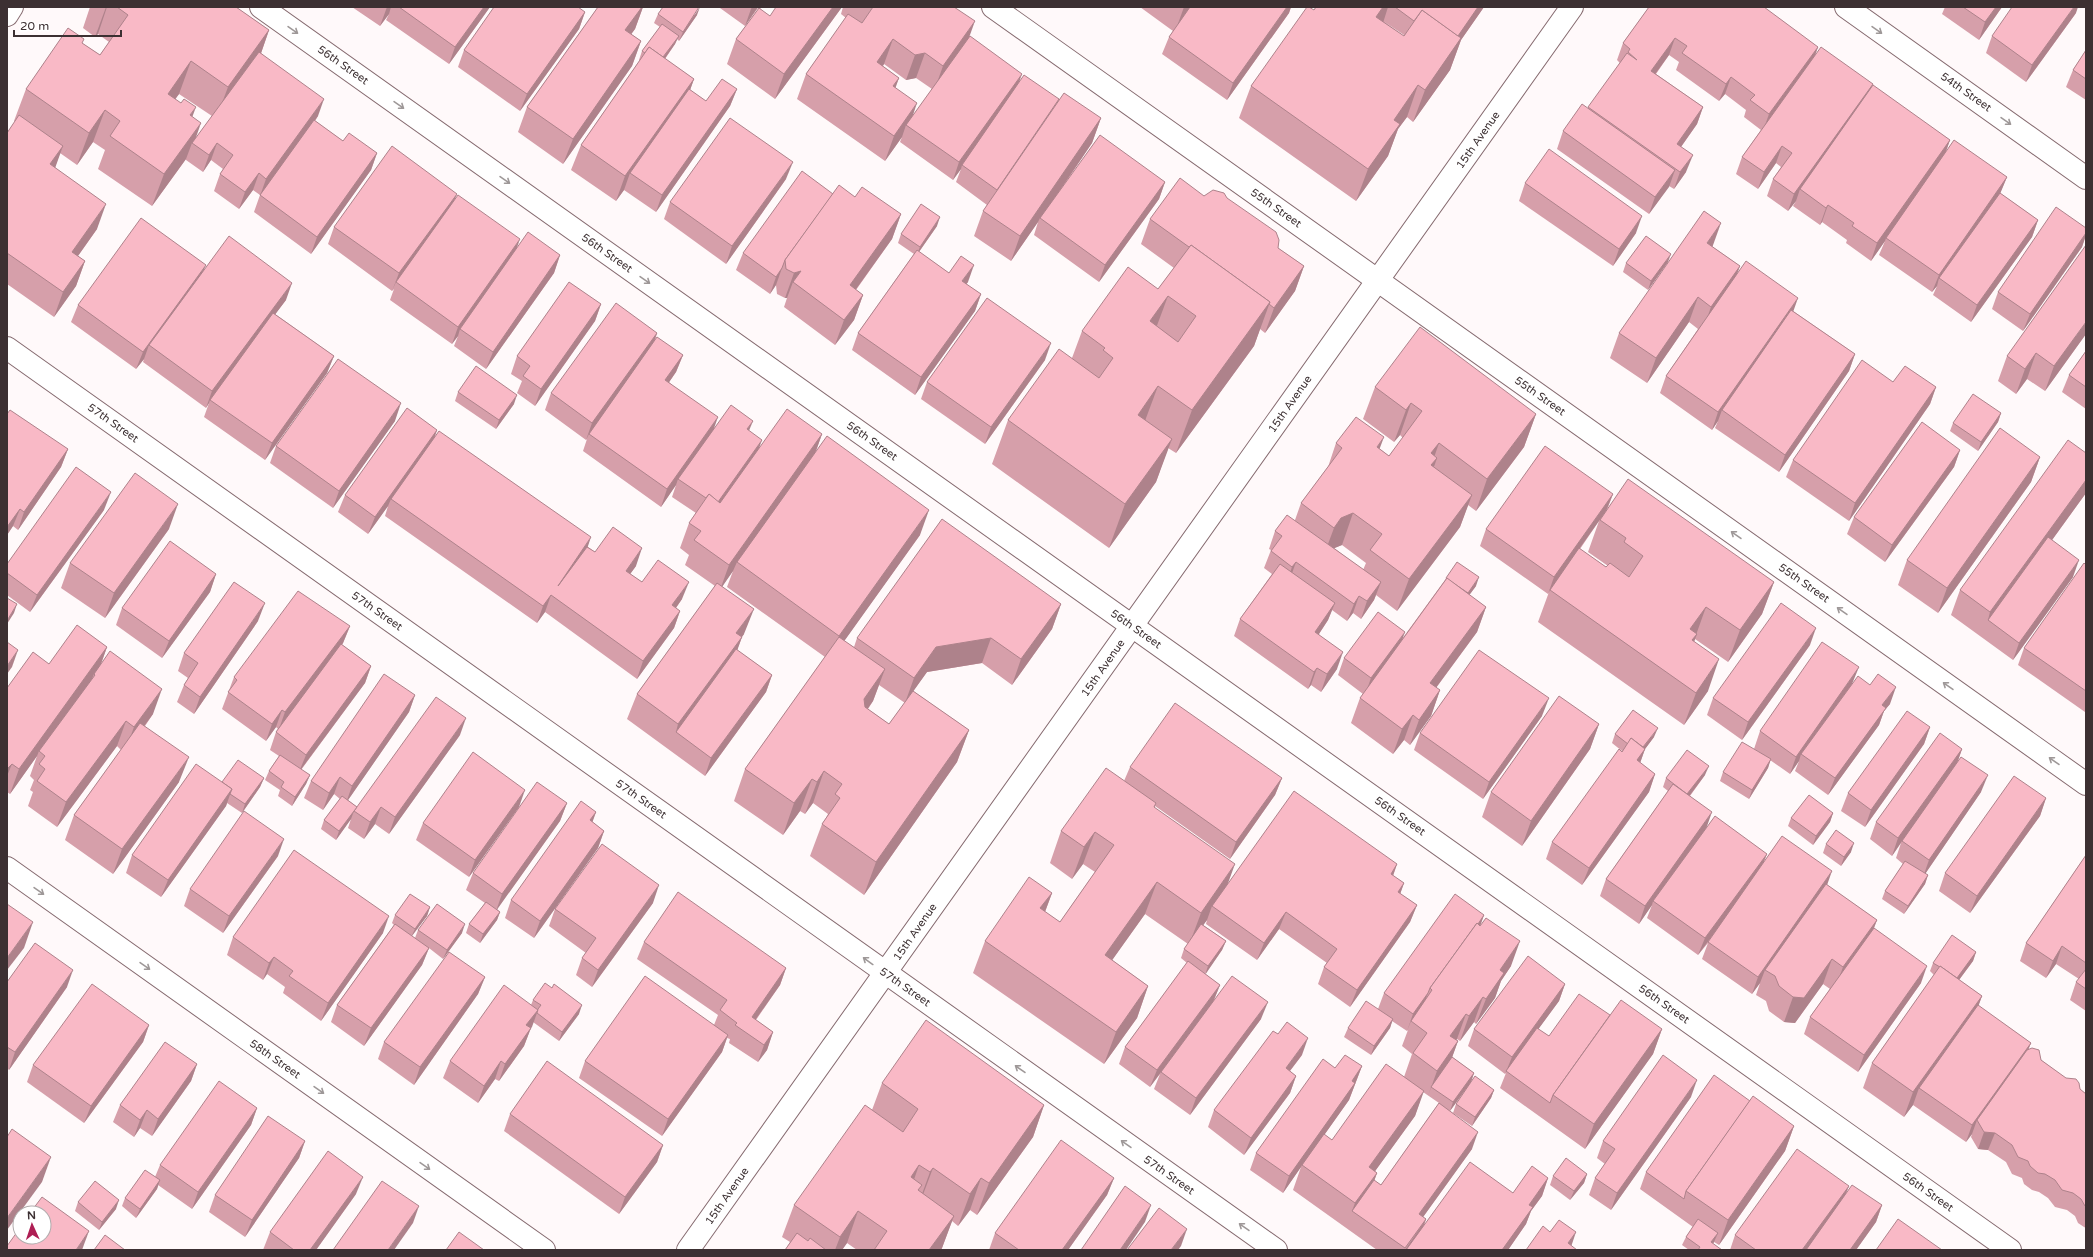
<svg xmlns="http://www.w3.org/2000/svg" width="2093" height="1257" viewBox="0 0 2093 1257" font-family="'Varela Round',sans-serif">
<rect width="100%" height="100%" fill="#fff9fa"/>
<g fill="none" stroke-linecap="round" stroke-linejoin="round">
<defs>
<g id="street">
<path d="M261,7L2010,1250"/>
<path d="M993,7L2086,784"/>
<path d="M1846,7L2086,178"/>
<path d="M7,348L1276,1250"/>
<path d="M7,868L544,1250"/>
<path d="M688,1250L1572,7"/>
</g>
<path id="secondary" d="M7,15L12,7"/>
</defs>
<use href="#street" stroke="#866b70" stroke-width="24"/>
<use href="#secondary" stroke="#866b70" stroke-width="24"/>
<use href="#street" stroke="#fff" stroke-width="22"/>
<use href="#secondary" stroke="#fff" stroke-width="22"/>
</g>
<g fill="#d69faa" fill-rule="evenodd">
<path d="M90,7H236L269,30L261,53L318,116L315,121L343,141L377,153L371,170L311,254L254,212L260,195L253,190L239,209L214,191L220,174L223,169L211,160L203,172L186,160V159L152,206L98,169L105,150L93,142L77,165L60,153L55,167L97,229L78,256L85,261L76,286L54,317L7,284V133L15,122L14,121L26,89L82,43L100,55L109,42L98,34L95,37L83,28ZM179,94L212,116L196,138L192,117L175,99Z"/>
<path d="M352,7H490L449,64L386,20L389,14L380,26Z"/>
<path d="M598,7H643L635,29L631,34L641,41L632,66L563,164L518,132L527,107Z"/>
<path d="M720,7H762L760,9L770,16L842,7L775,99L727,64L736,39L759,8H758L745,26L720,8Z"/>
<path d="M843,7H954L969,36L1020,81L1059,99L1101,118L1092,143L1064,185L1165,182L1159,199L1099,282L1034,235L1038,222L1011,261L974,236L983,211L987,205L956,182L961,169L953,180L900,142L902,137L885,161L797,99L806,74L846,18L841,14ZM884,64L906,80L916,78L932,89L913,116L895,87L899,78L883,66Z"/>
<path d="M1140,7H1291L1289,13L1227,100L1162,54L1169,37L1173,31Z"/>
<path d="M1316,7H1484L1461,40L1450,70L1413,122L1407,117L1398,129L1388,156L1356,201L1239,118L1251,86ZM1383,21L1404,35V36Z"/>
<path d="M1649,7L1818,47L1815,55L1873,84L1871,88L1950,140L1946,151L2007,177L2000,193L2038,220L2032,237L1971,322L1933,295L1937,286L1932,292L1879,255L1885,241L1871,261L1846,243L1847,240L1822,222L1820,225L1793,206L1796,201L1788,211L1767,196L1773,179L1781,167L1776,163L1758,189L1736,174L1742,157L1761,130L1744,117L1746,110L1725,94L1719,101L1676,70L1679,62L1669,55L1656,74L1703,107L1697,124L1681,147L1686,172L1674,189L1669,186L1649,214L1557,149L1563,131L1588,108L1620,63L1617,60L1623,43Z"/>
<path d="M1945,7H2002L1979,40L1942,14Z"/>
<path d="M585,12L579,29L520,111L458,67L464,50Z"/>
<path d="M2076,13L2026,82L1986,53L1992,36Z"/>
<path d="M658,14L697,15L679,41L677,39L675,44L665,59L694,79L690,90L706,101L737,89L730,106L656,212L624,190L616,201L571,170L581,145L640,60H639L642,51L660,27L654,23Z"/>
<path d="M2086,50V100L2066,87L2073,70Z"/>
<path d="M786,179L726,264L664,219L670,202Z"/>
<path d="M1525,183L1636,233L1613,266L1519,201Z"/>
<path d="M457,194L454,200L517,248L560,255L554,273L486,369L454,346L458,336L452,344L390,300L394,289L392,291L328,244L334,227Z"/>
<path d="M833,194L855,197L901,214L892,239L856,290L863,295L854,320L835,345L784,307L787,298H785L777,294L776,285L770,294L736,270L743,253Z"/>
<path d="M1204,196L1227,198L1278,248L1304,266L1295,291L1265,333L1260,329L1254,346L1176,453L1168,448L1156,482L1109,548L992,464L1008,420L1072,358L1082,331L1158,289L1174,268L1141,244L1150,219Z"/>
<path d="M937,226L919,252L949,273L968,282L966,284L981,294L975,311L915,395L852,350L858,333L914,254L898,243L901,234Z"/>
<path d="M2086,228V235L2082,247L2023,331L1992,309L1998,292Z"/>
<path d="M1713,247L1740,266L1737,273L1793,311L1855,354L1849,371L1779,472L1715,428L1718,421L1712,430L1660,393L1666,376L1698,329L1689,322L1647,383L1610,358L1619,333Z"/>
<path d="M1668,262L1648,290L1623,272L1626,263Z"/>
<path d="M203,271L286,300L275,314L334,356L327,373L265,460L204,417L209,403L206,408L143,362L144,359L136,369L71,322L78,305Z"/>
<path d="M601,304L595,321L535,406L517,393L522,381L511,374L517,356Z"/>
<path d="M657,333L655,341L683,355L676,372L669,382L715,428L749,431L759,449L822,434L815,454L920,535L844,641L854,647L857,638L1061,604L1052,629L1012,685L982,663L927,672L913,691L969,730L957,762L864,895L810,856L822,824L826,818L828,814L813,803L805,814L800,811L783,835L734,801L745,769L825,657L727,587L733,571L722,586L744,634L742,637L737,650L772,675L766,692L705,776L627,719L637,694L715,586L685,565L689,555L680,548L689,523L696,513L672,497L676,485L661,507L583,451L587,439L586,440L545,410L551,393ZM879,685L905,703L889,724L868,709L873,701Z"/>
<path d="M2086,334L2045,391L2027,379L2016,394L1998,381L2007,356Z"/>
<path d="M2086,351V409L2062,392L2069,375Z"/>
<path d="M1045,360L985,444L921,399L927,382Z"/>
<path d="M1893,382L1936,387L1930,404L1849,521L1786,477L1793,460Z"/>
<path d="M1375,387L1536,414L1524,447L1476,511L1468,505L1460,527L1397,611L1376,595L1374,600L1361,619L1353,613L1347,621L1332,610L1328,620L1319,634L1337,669L1321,692L1311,685L1308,689L1234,636L1240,619L1272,574L1264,568L1271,550L1269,549L1275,531L1295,520L1301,503L1328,467L1336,443L1380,449L1389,456L1403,438L1400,435L1394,442L1363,419ZM1342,545L1366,563L1363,570L1334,548Z"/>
<path d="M458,392L514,404L496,429L455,401Z"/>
<path d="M2001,413L1998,422L1978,451L1950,431L1953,423Z"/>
<path d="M7,414L68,449L61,467L18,530L13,526L7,535Z"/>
<path d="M395,421L333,508L270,463L276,446Z"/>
<path d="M437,430L435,436L595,552L636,566L630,574L642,582L682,599L676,608L680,611L674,628L637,679L545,612L537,623L385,516L388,506L368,534L338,512L345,495Z"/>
<path d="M1960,450L1954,467L1885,562L1847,534L1854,517Z"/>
<path d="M2086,453V493L2052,540L2073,577L2013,660L1951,615L1960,590Z"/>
<path d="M2040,457L2031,482L1938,613L1898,585L1907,560Z"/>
<path d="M1613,494L1607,510L1774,582L1762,614L1728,662L1695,639L1694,641L1708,691L1684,725L1538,622L1549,592L1548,594L1480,546L1486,529ZM1599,521L1588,552L1608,566L1606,567L1580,549Z"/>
<path d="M104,510L30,612L7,595V564Z"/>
<path d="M169,529L105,618L61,588L70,563Z"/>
<path d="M2086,565V711L2085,712L2018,665L2024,648Z"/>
<path d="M216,574L210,592L162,658L116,625L122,608Z"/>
<path d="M1446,578L1476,586L1469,595L1486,607L1477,632L1436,688L1440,690L1431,716L1410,745L1404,740L1393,754L1351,723L1360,698L1363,694L1338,675L1344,658L1402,639L1445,580Z"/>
<path d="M258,621L194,714L177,702L184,685L188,678L178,671L184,653Z"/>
<path d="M350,626L343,643L342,645L371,666L365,683L301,770L310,775L306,784L292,806L278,796L280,790L265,780L269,771L279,756L270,750L276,732L278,729L276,727L266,741L222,709L234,677Z"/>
<path d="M1810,645L1742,740L1707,715L1713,698Z"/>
<path d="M107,647L101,664L153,714L145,726L179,782L113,874L65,840L74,815L121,750L117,746L57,827L28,806L33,792L30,790L34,780L30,776L37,756L10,794L7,792V688L49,664Z"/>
<path d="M1853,683L1890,704L1884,711L1879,725L1828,795L1795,771L1799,761L1790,774L1770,760L1768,768L1749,799L1720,781L1723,772L1759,752L1754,749L1760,731Z"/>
<path d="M415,695L409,712L348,800L357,807L460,735L389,834L375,824L364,839L348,828L351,819L336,840L321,829L324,820L340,799L334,794L323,810L304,798L311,781Z"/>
<path d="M1542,716L1483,799L1414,750L1420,733Z"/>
<path d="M1599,724L1590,749L1522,846L1482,817L1491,792Z"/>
<path d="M1930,727L1924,744L1865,827L1841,811L1848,793Z"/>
<path d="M1615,734L1654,737L1645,749L1640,763L1655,774L1649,792L1582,885L1546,859L1552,842L1622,751L1612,743Z"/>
<path d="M1962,749L1958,761L1981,792L1925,874L1928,875L1925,884L1904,914L1882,899L1885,891L1903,864L1896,858L1901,843L1892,856L1870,839L1876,822Z"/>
<path d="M1130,767L1282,778L1275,795L1230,859L1155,806V808L1228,884L1397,864L1393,876L1404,883L1400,894L1417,905L1410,922L1350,1007L1318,984L1324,967L1327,963L1279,929L1257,960L1206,924L1207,920L1203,925L1226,941L1222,950L1205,974L1220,985L1214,1000L1261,1019L1190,1115L1154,1089L1160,1074L1150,1087L1119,1064L1125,1047L1187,963L1181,958L1184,949L1188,944L1145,914L1112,960L1148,986L1137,1018L1104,1064L973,973L985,941L1052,893L1045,912L1060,922L1095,872L1083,864L1072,879L1050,863L1061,831L1124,781Z"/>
<path d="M1705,775L1690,796L1706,828L1767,854L1764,861L1827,885L1877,920L1874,928L1921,983L1858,1072L1804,1034L1810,1017L1830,989L1823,984L1795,1023L1784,1022L1769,1011L1766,1001L1756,995L1760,983L1752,994L1702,959L1708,943L1698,955L1647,918L1652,905L1639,924L1600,896L1606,879L1668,791L1663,787L1666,778Z"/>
<path d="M264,778L260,787L242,813L227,803L226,806L161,897L126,873L132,855L222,782Z"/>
<path d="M2046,798L2040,816L1970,913L1939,891L1945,873Z"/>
<path d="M567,803L560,821L497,909L500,912L497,920L480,943L466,933L469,924L485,903L466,890L473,873Z"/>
<path d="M519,807L469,877L416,840L423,823Z"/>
<path d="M596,812L592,822L604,831L598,848L534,938L505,918L511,900Z"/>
<path d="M1833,813L1830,822L1813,845L1788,826L1791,818Z"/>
<path d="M1826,844L1851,852L1841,866L1823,853Z"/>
<path d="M2086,855V1011L2070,1000L2076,982L2079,979L2056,964L2046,978L2020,961L2026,943Z"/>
<path d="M278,856L223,933L184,906L190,889Z"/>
<path d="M653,903L592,987L576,975L582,958L586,953L549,926L555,909Z"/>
<path d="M430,907L427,916L412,936L415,938L418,930L462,933L443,959L429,948L422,965L364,1046L331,1022L337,1005L394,925L392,923L395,915Z"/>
<path d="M1484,915L1480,926L1511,966L1501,981L1495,998L1476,1024L1474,1022L1460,1041L1457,1039L1456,1040L1458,1041L1452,1057L1474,1073L1471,1082L1494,1090L1491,1098L1472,1126L1453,1113L1472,1149L1423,1217L1426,1219L1424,1226L1513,1193L1548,1178L1542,1196L1531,1211L1526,1224L1508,1250H1377L1293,1190L1301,1167L1283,1193L1250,1170L1256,1153L1335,1068L1362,1066L1349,1100L1324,1135L1332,1140L1404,1077L1412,1054L1402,1046L1408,1030L1407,1031L1392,1021L1390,1028L1371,1055L1344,1037L1348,1028L1378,1009L1384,993ZM1467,1087L1456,1104L1453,1113L1450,1111ZM1423,1092L1439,1103L1381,1185L1374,1181L1377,1173L1375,1171L1415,1116Z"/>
<path d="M383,933L321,1021L283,993L285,987L267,974L263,980L227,955L233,937Z"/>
<path d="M644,942L786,968L780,985L756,1020L773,1032L767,1050L758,1062L729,1043L730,1039L727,1038L722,1052L662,1136L579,1078L585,1061L714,1025L718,1015L637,959Z"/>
<path d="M1976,952L1973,961L1959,980L1982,996L1978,1006L2031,1043L2028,1050L2086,1094V1228L2084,1227L2078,1223L2075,1216L2067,1210L2055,1207L2048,1198L2039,1192L2032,1190L2024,1184L2022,1178L2012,1174L2006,1162L1988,1150L1978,1149L1971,1137L1972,1134L1966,1142L1913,1105L1904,1117L1863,1088L1872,1063L1934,975L1930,971L1933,963Z"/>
<path d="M485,977L478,994L414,1085L378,1059L384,1042Z"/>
<path d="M7,982L67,987L9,1070L7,1068Z"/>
<path d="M1565,984L1559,1001L1538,1029L1549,1036L1610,1015L1662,1029L1653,1054L1585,1149L1500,1088L1506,1073L1505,1074L1468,1046L1474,1029Z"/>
<path d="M533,1000L579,1014L559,1041L533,1022L524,1046L499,1081L495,1079L478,1103L443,1078L450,1061L531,1005Z"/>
<path d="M149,1025L143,1042L84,1123L27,1082L33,1065Z"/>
<path d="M1302,1055L1290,1071L1296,1076L1290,1093L1244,1155L1208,1127L1214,1110Z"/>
<path d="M197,1064L191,1081L152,1136L140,1128L134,1137L113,1122L120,1105Z"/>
<path d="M882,1083L1044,1105L1033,1137L977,1215L970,1210L958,1226L952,1221L942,1248L941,1250H857L847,1243L842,1250H785L790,1242L782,1237L794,1205L872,1110Z"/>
<path d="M1691,1097L1611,1210L1589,1195L1595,1178L1605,1164L1597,1158L1603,1141Z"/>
<path d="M1750,1101L1794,1126L1785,1151L1719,1245L1714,1242L1713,1244L1722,1250H1689L1682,1245L1686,1237L1693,1227L1640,1189L1646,1172Z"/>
<path d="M257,1108L251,1125L192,1209L158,1185L157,1189L136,1218L122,1206L125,1198L155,1177L160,1165Z"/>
<path d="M510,1114L663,1145L657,1162L619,1214L504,1131Z"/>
<path d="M305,1141L299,1158L245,1237L209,1212L215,1195Z"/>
<path d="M1587,1174L1584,1183L1570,1200L1550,1185L1553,1176Z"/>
<path d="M1114,1178L1107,1195L1068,1250H989L995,1233Z"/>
<path d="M1849,1186L1846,1193L1882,1205L1876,1222L1856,1250H1730L1735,1235Z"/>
<path d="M356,1194L316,1250H263L270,1232Z"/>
<path d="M78,1202L116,1209L99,1230L75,1211Z"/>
</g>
<g fill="#ae828b">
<path d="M106,7H107L98,34L95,37Z"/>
<path d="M387,7H391L389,14L380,26Z"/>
<path d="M484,7H490L449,64L455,47Z"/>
<path d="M642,7H643L635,29L616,55L625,30Z"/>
<path d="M700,7L697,15L679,41L683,32Z"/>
<path d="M752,7H758L745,26L751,9Z"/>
<path d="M833,7H842L775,99L784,74Z"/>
<path d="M1184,7H1193L1175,32Z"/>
<path d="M1287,7H1291L1289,13L1227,100L1233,83Z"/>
<path d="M1383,7H1388L1383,23L1376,17Z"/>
<path d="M1478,7H1484L1461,40L1450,70L1413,122L1425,90L1450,46Z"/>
<path d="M1996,7H2002L1979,40L1985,22Z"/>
<path d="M2074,7H2078L2076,13L2026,82L2032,65Z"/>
<path d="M585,12L579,29L520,111L527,94Z"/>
<path d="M975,21L966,46L934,91L943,66Z"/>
<path d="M269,30L258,62L216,119L228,87Z"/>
<path d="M679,36L675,44L656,71L659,63Z"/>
<path d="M1675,38L1669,55L1645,88L1651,71Z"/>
<path d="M893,39L884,64L868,87L877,62Z"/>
<path d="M641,41L632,66L563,164L573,139Z"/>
<path d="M1818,47L1812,64L1763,131L1769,114Z"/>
<path d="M925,53L916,78L906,80L915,55Z"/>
<path d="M191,61L179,94L156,126L168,94Z"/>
<path d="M1022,74L1016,91L962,165L961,169L953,180L959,162Z"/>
<path d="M1731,77L1725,94L1719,101L1726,84Z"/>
<path d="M899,78L890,103L893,86Z"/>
<path d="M694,79L685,104L630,173L624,190L616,201L625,176Z"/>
<path d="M1873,84L1866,101L1800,189L1796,201L1788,211L1794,194Z"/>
<path d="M1418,85L1407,117L1398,129L1388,156L1356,201L1368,169L1394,120Z"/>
<path d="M737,89L730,106L656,212L662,195Z"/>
<path d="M324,99L318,116L260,196L266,179Z"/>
<path d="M917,103L909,127L906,125L902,137L885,161L894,136Z"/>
<path d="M196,107L184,139L190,115Z"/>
<path d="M1703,107L1697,124L1671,161L1677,144Z"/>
<path d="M105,110L93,142L77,165L89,133Z"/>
<path d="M1101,118L1092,143L1041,218H1040L1038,222L1011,261L1020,236Z"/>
<path d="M201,123L194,143H192L186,159L152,206L164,174Z"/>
<path d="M1950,140L1944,157L1886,238L1885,241L1871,261L1877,243Z"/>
<path d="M217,143L211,160L203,172L209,155Z"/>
<path d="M63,146L54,171L50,164Z"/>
<path d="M1782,146L1776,163L1758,189L1764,172Z"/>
<path d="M377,153L371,170L311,254L317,237Z"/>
<path d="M1693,155L1686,172L1674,189L1680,172Z"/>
<path d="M793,162L786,179L726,264L732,246Z"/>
<path d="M1675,170L1669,187L1649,214L1655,197Z"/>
<path d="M259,173L253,190L239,209L245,192Z"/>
<path d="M2007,177L2000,194L1939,278L1937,286L1932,292L1939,275Z"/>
<path d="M1165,182L1159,199L1099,282L1105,265Z"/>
<path d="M457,194L450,211L396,282L392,291L399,273Z"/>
<path d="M106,204L97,229L63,277L72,252Z"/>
<path d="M1828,205L1822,222L1820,225L1826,208Z"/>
<path d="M901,214L892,239L841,310L850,285Z"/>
<path d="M1642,216L1636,233L1613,266L1619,249Z"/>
<path d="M940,217L937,226L916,256L920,247Z"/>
<path d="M2038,220L2032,237L1971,322L1977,305Z"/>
<path d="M1721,223L1712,248L1707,243Z"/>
<path d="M2086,233V235L2082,247L2023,331L2030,314Z"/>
<path d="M520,239L514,256L460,329L458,336L452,344L458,327Z"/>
<path d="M1671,254L1668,262L1648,290L1651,281Z"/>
<path d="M560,255L554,273L486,369L493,352Z"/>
<path d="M85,261L76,286L54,317L63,292Z"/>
<path d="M206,265L199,282L149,345L144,359L136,369L143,352Z"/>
<path d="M974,265L968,282L956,298L962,281Z"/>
<path d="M1304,266L1295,291L1265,333L1274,308Z"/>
<path d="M1740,266L1731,291L1702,332L1711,307Z"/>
<path d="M782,268L776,285L770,294L776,277Z"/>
<path d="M801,271L793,282L787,298H785L794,273Z"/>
<path d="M292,283L286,300L211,400H210L209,403L206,408L212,391Z"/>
<path d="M981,294L975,311L915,395L921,377Z"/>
<path d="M863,295L854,320L835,345L844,320Z"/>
<path d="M1168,296L1152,339L1150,321Z"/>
<path d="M1698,297L1689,322L1647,383L1656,358Z"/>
<path d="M1798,298L1792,315L1722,410L1718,421L1712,430L1718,412Z"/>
<path d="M1270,302L1254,346L1176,453L1192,410Z"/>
<path d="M601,304L595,321L535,406L541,389Z"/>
<path d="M2086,322V334L2045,391L2054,366Z"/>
<path d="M657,333L651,350L589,434L586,440L592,423Z"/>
<path d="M1051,343L1045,360L985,444L991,427Z"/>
<path d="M2036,353L2027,379L2016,394L2025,369Z"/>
<path d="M1855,354L1849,371L1779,472L1785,455Z"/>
<path d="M683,355L676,372L659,397L665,380Z"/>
<path d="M334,356L327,373L265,460L272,443Z"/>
<path d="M1158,386L1142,429L1138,415Z"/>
<path d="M1936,387L1930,404L1849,521L1855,503Z"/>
<path d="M517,395L514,404L496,429L499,420Z"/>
<path d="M401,403L395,421L333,508L339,491Z"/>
<path d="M1411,403L1400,435L1394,442L1406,410Z"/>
<path d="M2001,413L1998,422L1978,451L1981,442Z"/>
<path d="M1536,414L1524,447L1476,511L1487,479Z"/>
<path d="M718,417L712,434L678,479L676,485L661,507L667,489Z"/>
<path d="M753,421L746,438L747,429Z"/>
<path d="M437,430L431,447L391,499L388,506L368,534L375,517Z"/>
<path d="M822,434L813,459L737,562L733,571L720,590L729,565Z"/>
<path d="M1384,437L1372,469L1377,447Z"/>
<path d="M1172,439L1156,482L1109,548L1125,504Z"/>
<path d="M762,440L756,457L710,523L716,505Z"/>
<path d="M1439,443L1428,475L1431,453Z"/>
<path d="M68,449L61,467L18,530L24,512Z"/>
<path d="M1960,450L1954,467L1885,562L1892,545Z"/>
<path d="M2040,457L2031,482L1938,613L1947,588Z"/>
<path d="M1437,458L1426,490L1431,465Z"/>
<path d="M2086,480V493L1992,623L1988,620L1990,612Z"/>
<path d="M111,492L104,510L30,612L37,595Z"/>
<path d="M1613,494L1606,511L1550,590L1548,594L1554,577Z"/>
<path d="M1472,495L1460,527L1397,611L1409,579Z"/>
<path d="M178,504L169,529L105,618L114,593Z"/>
<path d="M20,509L13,526L7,535V527Z"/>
<path d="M929,510L920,535L830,661L839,636Z"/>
<path d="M1353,513L1342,545L1330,550L1322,560L1334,528L1341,518Z"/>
<path d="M591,537L585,555L558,586Z"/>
<path d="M642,548L636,566L620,588L626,571Z"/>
<path d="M2079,560L2073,577L2013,660L2019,643Z"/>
<path d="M1296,562L1290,579L1286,584L1292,567Z"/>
<path d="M216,574L210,592L162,658L169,641Z"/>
<path d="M1479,577L1476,586L1465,601L1468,593Z"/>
<path d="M689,582L682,599L666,622L672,605Z"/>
<path d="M1381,582L1374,600L1361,619L1367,601Z"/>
<path d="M1774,582L1762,614L1728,662L1740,630Z"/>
<path d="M551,595L545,612L537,623L543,606Z"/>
<path d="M1359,596L1353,613L1347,621L1354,604Z"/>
<path d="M265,603L258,621L194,714L200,697Z"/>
<path d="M1335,603L1328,620L1309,649L1315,632Z"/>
<path d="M17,604L14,613L7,624L8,619Z"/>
<path d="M1061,604L1052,629L1012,685L1021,659Z"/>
<path d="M1486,607L1477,632L1421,708L1430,683Z"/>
<path d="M1706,607L1696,635L1697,634L1685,666L1690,629Z"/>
<path d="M754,609L744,634L727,658L736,633Z"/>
<path d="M680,611L674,628L637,679L643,661Z"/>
<path d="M350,626L343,643L279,729L285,712Z"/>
<path d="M1816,628L1810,645L1742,740L1748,722Z"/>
<path d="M1405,632L1399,649L1365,695L1371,678Z"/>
<path d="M742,637L733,662L676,732L678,724Z"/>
<path d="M991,638L982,663L927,672L905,703L914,678L936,647Z"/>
<path d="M107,647L98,672L95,675L94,674L91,681L39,751L37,756L10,794L19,769Z"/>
<path d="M18,650L12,667L7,674V666Z"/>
<path d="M1343,652L1337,669L1321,692L1327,674Z"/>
<path d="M1719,659L1708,691L1684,725L1696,693Z"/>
<path d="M371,666L365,683L299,772L306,755Z"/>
<path d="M1859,667L1852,684L1801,754L1799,761L1790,774L1796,757Z"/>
<path d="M1317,668L1311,685L1308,689L1314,672Z"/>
<path d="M885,669L873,701L852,731L864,699Z"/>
<path d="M772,675L766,692L705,776L711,758Z"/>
<path d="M1896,687L1890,704L1884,711L1879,725L1828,795L1835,778L1882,705Z"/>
<path d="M162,689L153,714L125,752L134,727Z"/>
<path d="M1440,690L1431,716L1410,745L1419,720Z"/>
<path d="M415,695L409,712L346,803L352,786Z"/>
<path d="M1549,698L1542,716L1483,799L1489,782Z"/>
<path d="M282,710L276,727L266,741L272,724Z"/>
<path d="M1413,715L1404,740L1393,754L1402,729Z"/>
<path d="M466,718L460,735L389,834L395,817Z"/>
<path d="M126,721L117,746L57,827L66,802Z"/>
<path d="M1599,724L1590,749L1522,846L1531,821Z"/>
<path d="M1930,727L1924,744L1865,827L1871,810Z"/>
<path d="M1658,728L1654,737L1645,749L1639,766L1630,778L1639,753Z"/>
<path d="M969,730L957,762L864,895L876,862Z"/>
<path d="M1962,749L1956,766L1902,841L1892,856L1898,838Z"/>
<path d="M189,757L179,782L113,874L122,849Z"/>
<path d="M1771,759L1768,768L1749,799L1752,790Z"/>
<path d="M12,764L7,776V769Z"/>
<path d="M1709,766L1705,775L1684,803L1687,794Z"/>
<path d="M824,771L813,803L805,814L817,782Z"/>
<path d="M1655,774L1649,792L1582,885L1589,868Z"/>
<path d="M310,775L306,784L292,806L295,797Z"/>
<path d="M1988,775L1981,792L1923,877L1929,860Z"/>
<path d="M340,777L334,794L323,810L329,793Z"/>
<path d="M264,778L260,787L242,813L245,804Z"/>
<path d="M1282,778L1275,795L1230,859L1236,842Z"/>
<path d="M812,779L800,811L783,835L794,803Z"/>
<path d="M232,789L226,806L161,897L168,880Z"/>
<path d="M525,790L519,807L469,877L475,860Z"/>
<path d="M2046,798L2040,816L1970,913L1977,896Z"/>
<path d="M567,803L560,821L496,911L502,894Z"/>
<path d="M381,807L375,824L364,839L370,822Z"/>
<path d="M354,811L351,819L336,840L339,831Z"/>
<path d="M596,812L590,829V820Z"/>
<path d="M1712,812L1706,829L1653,901L1652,905L1639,924L1645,906Z"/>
<path d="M1833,813L1830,822L1813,845L1816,836Z"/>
<path d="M604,831L598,848L534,938L540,921Z"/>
<path d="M1095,832L1083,864L1072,879L1084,847Z"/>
<path d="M284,839L278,856L223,933L229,916Z"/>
<path d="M1854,843L1851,852L1841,866L1844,857Z"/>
<path d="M1767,854L1760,871L1698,955L1705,938Z"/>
<path d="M1235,864L1223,897L1212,906L1207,920L1189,945L1201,913Z"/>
<path d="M1397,864L1391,881V874Z"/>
<path d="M1832,871L1826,888L1765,970L1760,983L1752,994L1758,977Z"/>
<path d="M1928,875L1925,884L1904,914L1908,906Z"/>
<path d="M1157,882L1145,914L1093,987L1105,955Z"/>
<path d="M1404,883L1398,900V892Z"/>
<path d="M659,885L653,903L592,987L598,970Z"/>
<path d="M1052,893L1040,925V908Z"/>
<path d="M1417,905L1410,922L1350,1007L1357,990Z"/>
<path d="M430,907L427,916L411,937L415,929Z"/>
<path d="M500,912L497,920L480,943L483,934Z"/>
<path d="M1286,912L1279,929L1257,960L1264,943Z"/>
<path d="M1484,915L1478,932L1432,990Z"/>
<path d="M389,916L383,933L321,1021L328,1003Z"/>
<path d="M1877,920L1867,945L1834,992L1843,967Z"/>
<path d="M33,922L24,948L7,970V958Z"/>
<path d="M465,924L462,933L443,959L447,950Z"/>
<path d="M1226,941L1222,950L1205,975L1208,966Z"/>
<path d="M1520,941L1511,966L1501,981L1495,998L1476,1024L1486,999L1500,970Z"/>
<path d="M2062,946L2056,964L2046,978L2053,961Z"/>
<path d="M429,948L422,965L364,1046L371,1028Z"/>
<path d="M1976,952L1973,961L1953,988L1956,979Z"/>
<path d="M274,957L267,974L263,980L269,963Z"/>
<path d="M1832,959L1823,984L1795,1023L1784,1022L1793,997Z"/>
<path d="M1927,966L1921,983L1858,1072L1864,1055Z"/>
<path d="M786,968L780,985L746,1033L752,1017Z"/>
<path d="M73,970L67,987L9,1070L15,1052Z"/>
<path d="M485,977L478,994L414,1085L420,1067Z"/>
<path d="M1565,984L1559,1001L1507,1072L1506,1071L1505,1074L1512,1057Z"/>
<path d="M1220,985L1213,1002L1161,1072L1150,1087L1157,1070Z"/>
<path d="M1148,986L1137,1018L1104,1064L1116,1032Z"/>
<path d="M1428,993L1422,1010L1411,1021L1407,1031L1413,1014Z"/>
<path d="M1982,996L1973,1021L1919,1088L1913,1105L1904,1117L1913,1092Z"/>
<path d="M1483,997L1474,1022L1460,1041L1469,1016Z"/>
<path d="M1268,1002L1261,1019L1190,1115L1196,1098Z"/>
<path d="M582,1005L579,1014L559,1041L562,1032Z"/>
<path d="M538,1010L532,1027L520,1042L526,1025Z"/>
<path d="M1466,1014L1457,1039L1441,1061L1450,1036Z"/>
<path d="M1393,1019L1390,1028L1371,1055L1374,1046Z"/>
<path d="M149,1025L143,1042L84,1123L91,1106Z"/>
<path d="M531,1028L524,1046L499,1081L505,1064Z"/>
<path d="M1662,1029L1653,1054L1585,1149L1594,1124Z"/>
<path d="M773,1032L767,1050L758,1062L764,1045Z"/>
<path d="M728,1035L722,1052L662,1136L668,1119Z"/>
<path d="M1308,1038L1302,1055L1279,1085L1286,1068Z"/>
<path d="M1458,1041L1449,1066L1431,1087L1428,1096L1437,1071Z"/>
<path d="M2031,1043L2024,1060L1977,1120L1972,1134L1966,1142L1972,1125Z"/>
<path d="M501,1061L495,1079L478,1103L484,1086Z"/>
<path d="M197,1064L191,1081L152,1136L158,1119Z"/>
<path d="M1362,1066L1349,1100L1303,1165H1302L1301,1167L1283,1193L1289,1176Z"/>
<path d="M1474,1073L1471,1082L1450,1111L1453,1102Z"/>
<path d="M1296,1076L1290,1093L1244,1155L1251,1138Z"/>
<path d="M1697,1080L1691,1097L1611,1210L1617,1193Z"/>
<path d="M1494,1090L1491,1098L1472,1126L1475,1117Z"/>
<path d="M1424,1091L1415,1116L1360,1192L1369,1167Z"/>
<path d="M1044,1105L1033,1137L977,1215L989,1183Z"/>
<path d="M257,1108L251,1125L192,1209L198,1192Z"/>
<path d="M147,1110L140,1128L134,1137L140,1120Z"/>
<path d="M1794,1126L1785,1151L1719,1245L1728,1220Z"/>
<path d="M1478,1132L1472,1149L1413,1231L1419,1214Z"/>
<path d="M1984,1132L1995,1133L1988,1150L1978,1149Z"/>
<path d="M305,1141L299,1158L245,1237L252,1220Z"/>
<path d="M663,1145L657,1162L619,1214L625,1197Z"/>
<path d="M51,1157L42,1182L7,1230V1218Z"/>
<path d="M919,1165L908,1197L911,1177Z"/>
<path d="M933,1168L921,1200L918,1205L930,1172Z"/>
<path d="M1377,1173L1368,1198L1352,1211L1355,1203Z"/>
<path d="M1587,1174L1584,1183L1570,1200L1574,1191Z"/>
<path d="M363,1177L356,1194L316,1250H310Z"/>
<path d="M981,1178L970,1210L958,1226L970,1194Z"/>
<path d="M1114,1178L1107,1195L1068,1250H1062Z"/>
<path d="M1548,1178L1542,1196L1531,1211L1526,1224L1508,1250H1502L1529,1205Z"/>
<path d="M160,1180L157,1189L136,1218L140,1209Z"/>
<path d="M1849,1186L1842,1203L1808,1250H1802Z"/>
<path d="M119,1200L116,1209L99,1230L102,1222Z"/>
<path d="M1151,1205L1145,1222L1126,1250H1120Z"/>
<path d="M1882,1205L1876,1222L1856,1250H1850Z"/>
<path d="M419,1206L413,1223L394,1250H388Z"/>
<path d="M858,1211L847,1243L842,1250H835L840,1237Z"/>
<path d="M954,1216L942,1248L941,1250H929Z"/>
<path d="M1426,1219L1420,1236L1410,1250H1405Z"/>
<path d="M1187,1229L1181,1246L1178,1250H1171Z"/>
<path d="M89,1231L82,1250H76Z"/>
<path d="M1576,1232L1570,1250L1568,1243Z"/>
<path d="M1718,1233L1714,1242L1709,1250L1711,1242Z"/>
</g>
<g fill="#f9b9c6" stroke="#ae828b" fill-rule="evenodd">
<path d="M117,7H236L269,30L228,87L191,61L168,94L181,103L184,99L196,107L190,115L201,123L164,174L110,136L120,121L105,110L89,133L26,89L68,28L84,39L82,43L100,55L128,15Z"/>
<path d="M399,7H484L455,47Z"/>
<path d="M494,7H578L585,12L527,94L464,50Z"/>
<path d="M598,7H642L625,30L641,41L573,139L527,107Z"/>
<path d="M663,7H699L683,32L658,14Z"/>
<path d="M776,7H833L784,74L736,39L759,8L770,16Z"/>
<path d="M873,7H954L975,21L943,66L925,53L915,55L893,39L877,62L899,78L893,86L917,103L894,136L806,74L848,14L862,23Z"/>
<path d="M1190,7H1287L1233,83L1169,37Z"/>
<path d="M1307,7H1309L1314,10L1316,7H1383L1376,17L1404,36L1422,10L1461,38L1425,90L1418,85L1394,120L1400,124L1368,169L1251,86Z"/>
<path d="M1395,7H1478L1458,36L1422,10L1414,21Z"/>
<path d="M1649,7H1764L1818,47L1769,114L1750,100L1755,95L1731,77L1726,84L1682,53L1687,46L1675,38L1651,71L1703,107L1677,144L1693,155L1680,172L1588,107L1627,53L1637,60L1628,52L1630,49L1623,43Z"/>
<path d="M1963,7H1996L1985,22Z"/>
<path d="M2012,7H2074L2032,65L1992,36Z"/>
<path d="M662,24L679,36L663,57L649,47L645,53L642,51Z"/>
<path d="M970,36L1022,74L959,162L906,125Z"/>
<path d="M649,47L694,79L625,176L581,145Z"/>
<path d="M1821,47L1873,84L1794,194L1773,179L1792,153L1782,146L1764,172L1742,157Z"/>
<path d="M2086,50V79L2073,70Z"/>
<path d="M259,52L324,99L266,179L259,173L245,192L220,174L233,155L217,143L209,155L192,143Z"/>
<path d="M1024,75L1059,99L997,190L962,165Z"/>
<path d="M722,79L737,89L662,195L630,173L689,89L706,101Z"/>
<path d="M1873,85L1950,140L1877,243L1852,226L1854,223L1828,205L1826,208L1800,189Z"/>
<path d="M1064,93L1101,118L1020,236L983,211Z"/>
<path d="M1582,104L1675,170L1655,197L1563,131Z"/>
<path d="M19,115L63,146L50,164L106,204L72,252L85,261L63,292L7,253V133Z"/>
<path d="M730,118L793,162L732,246L670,202Z"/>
<path d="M314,120L343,141L349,133L377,153L317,237L260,195Z"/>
<path d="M1100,135L1165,182L1105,265L1040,218Z"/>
<path d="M1954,140L2007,177L1939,275L1886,238Z"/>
<path d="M392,146L457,194L399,273L334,227Z"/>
<path d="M1549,149L1642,216L1619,249L1525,183Z"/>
<path d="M802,171L833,194L785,260L782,268L776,277L743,253Z"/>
<path d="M1180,178L1204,196L1213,190L1224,193L1227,198L1276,232L1279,240L1278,248L1304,266L1274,308L1269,304L1270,302L1191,245L1189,247L1150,219Z"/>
<path d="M839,185L855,197L862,187L901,214L850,285L863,295L844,320L793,282L801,271L794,273L786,269L785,260Z"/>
<path d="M2000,193L2038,220L1977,305L1939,278Z"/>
<path d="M458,195L520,239L458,327L396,282Z"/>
<path d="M921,204L940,217L920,247L901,234Z"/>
<path d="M2056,207L2086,228V233L2030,314L1998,292Z"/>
<path d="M1704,211L1721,223L1707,243L1740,266L1711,307L1698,297L1656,358L1619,333Z"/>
<path d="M141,218L206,265L143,352L78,305Z"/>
<path d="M528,232L560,255L493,352L460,329Z"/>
<path d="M229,236L292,283L212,391L149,345Z"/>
<path d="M1646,236L1671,254L1651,281L1626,263Z"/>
<path d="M1191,245L1270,302L1192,410L1158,386L1138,415L1172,439L1125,504L1008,420L1059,349L1099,378L1113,358L1103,350L1105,348L1082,331L1128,267L1158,289ZM1168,296L1196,316L1178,342L1150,321Z"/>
<path d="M2086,245V322L2054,366L2036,353L2025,369L2007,356Z"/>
<path d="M917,250L949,273L961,256L974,265L962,281L981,294L921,377L858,333Z"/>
<path d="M1746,261L1798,298L1718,412L1666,376Z"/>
<path d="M569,282L601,304L541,389L523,376L530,366L517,356Z"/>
<path d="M987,298L1051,343L991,427L927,382Z"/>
<path d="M616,303L657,333L592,423L551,393Z"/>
<path d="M1791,310L1855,354L1785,455L1722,410Z"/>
<path d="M273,313L334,356L272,443L210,400Z"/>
<path d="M1420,327L1536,414L1487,479L1439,443L1431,453L1437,458L1431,465L1472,495L1409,579L1370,550L1382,534L1353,513L1341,518L1334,528L1301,503L1342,448L1336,443L1356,417L1384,437L1377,447L1389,456L1422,411L1411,403L1406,410L1375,387Z"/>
<path d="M657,337L683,355L665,380L718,417L667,489L589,434Z"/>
<path d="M2086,351V387L2069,375Z"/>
<path d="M338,359L401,403L339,491L276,446Z"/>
<path d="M1862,360L1893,382L1905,366L1936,387L1855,503L1793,460Z"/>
<path d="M476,366L517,395L499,420L458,392Z"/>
<path d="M1973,394L2001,413L1981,442L1953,423Z"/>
<path d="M731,405L753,421L747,429L762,440L718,502L709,494L706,498L678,479Z"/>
<path d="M407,408L437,430L375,517L345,495Z"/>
<path d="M787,409L822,434L729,565L694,540L701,531L689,523L709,494L720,503Z"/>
<path d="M10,410L68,449L24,512L20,509L7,527V414Z"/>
<path d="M1922,422L1960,450L1892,545L1854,517Z"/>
<path d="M2000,428L2040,457L1947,588L1907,560Z"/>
<path d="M439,431L591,537L558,586L587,547L595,552L613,527L642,548L626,571L642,582L658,560L689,582L672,605L680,611L643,661L551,595L543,606L391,499Z"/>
<path d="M827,436L929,510L839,636L737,562Z"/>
<path d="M2068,440L2086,453V480L1990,612L1960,590Z"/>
<path d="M1545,446L1613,494L1554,577L1486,529Z"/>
<path d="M76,467L111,492L37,595L7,573V564Z"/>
<path d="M135,473L178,504L114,593L70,563Z"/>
<path d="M1628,479L1774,582L1740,630L1706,607L1690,629L1697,634L1692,640L1719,659L1696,693L1550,590L1579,548L1606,567L1610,563L1629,577L1643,556L1624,542L1626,538L1600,520Z"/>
<path d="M1287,515L1381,582L1367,601L1359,596L1354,604L1296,562L1292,567L1271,551L1282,536L1275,531Z"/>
<path d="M942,519L1061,604L1021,659L991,638L936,647L914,678L857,638Z"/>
<path d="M2048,537L2079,560L2019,643L1988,620Z"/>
<path d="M170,541L216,574L169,641L122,608Z"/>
<path d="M1457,562L1479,577L1468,593L1446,578Z"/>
<path d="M2084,563L2086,565V691L2024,648Z"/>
<path d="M1280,564L1335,603L1315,632L1343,652L1327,674L1317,668L1314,672L1240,619Z"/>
<path d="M1447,578L1486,607L1430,683L1440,690L1419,720L1413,715L1402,729L1360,698Z"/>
<path d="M234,582L265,603L200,697L184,685L198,663L184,653Z"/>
<path d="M717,583L754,609L736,633L742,637L678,724L637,694Z"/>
<path d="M298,591L350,626L285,712L282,710L272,724L228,692L237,680L234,677Z"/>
<path d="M7,598L17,604L8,619H7Z"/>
<path d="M1781,603L1816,628L1748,722L1713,698Z"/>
<path d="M1378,612L1405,632L1371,678L1344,658Z"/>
<path d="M77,625L107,647L19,769L12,764L7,769V688L33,652L49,664Z"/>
<path d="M839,637L885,669L864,699L865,707L889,724L913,691L969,730L876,862L822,824L840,798L835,794L842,784L824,771L817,782L812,779L794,803L745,769Z"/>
<path d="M7,642L18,650L7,666Z"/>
<path d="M1822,642L1859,667L1796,757L1760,731Z"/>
<path d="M341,644L371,666L306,755L276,732Z"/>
<path d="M736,649L772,675L711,758L676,732Z"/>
<path d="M1479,650L1549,698L1489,782L1420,733Z"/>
<path d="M110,651L162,689L134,727L126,721L66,802L37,781L45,769L39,764L45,756L39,751L95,675L94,674Z"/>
<path d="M384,674L415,695L352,786L340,777L329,793L311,781Z"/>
<path d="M1878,674L1896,687L1882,705L1886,708L1835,778L1801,754L1858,676L1870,685Z"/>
<path d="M1559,696L1599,724L1531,821L1491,792Z"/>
<path d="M436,697L466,718L395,817L381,807L370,822L354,811Z"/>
<path d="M1175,703L1282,778L1236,842L1130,767Z"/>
<path d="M1633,710L1658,728L1643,747L1631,738L1628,744L1615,734Z"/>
<path d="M1907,711L1930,727L1871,810L1848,793Z"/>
<path d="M140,723L189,757L122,849L74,815Z"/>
<path d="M1940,733L1962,749L1898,838L1876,822Z"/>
<path d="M1631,738L1645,749L1637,760L1655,774L1589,868L1552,842L1619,749L1622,752Z"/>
<path d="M1742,742L1771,759L1752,790L1723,772Z"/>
<path d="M1687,750L1709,766L1687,794L1666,778Z"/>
<path d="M473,752L525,790L475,860L423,823Z"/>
<path d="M280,755L310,775L295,797L281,787L284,782L269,771Z"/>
<path d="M1961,757L1988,775L1929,860L1902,841Z"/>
<path d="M238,760L264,778L245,804L230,794L232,789L222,782Z"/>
<path d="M196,764L232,789L168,880L132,855Z"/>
<path d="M1106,768L1156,803L1154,807L1235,864L1201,913L1157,882L1105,955L1148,986L1116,1032L985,941L1029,877L1052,893L1040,908L1060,922L1114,845L1095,832L1084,847L1061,831Z"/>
<path d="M2014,776L2046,798L1977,896L1945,873Z"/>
<path d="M537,782L567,803L502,894L473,873Z"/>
<path d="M1673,784L1712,812L1645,906L1606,879Z"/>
<path d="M1294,791L1397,864L1391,874L1404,883L1398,892L1417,905L1357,990L1324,967L1337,949L1286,912L1264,943L1212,906Z"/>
<path d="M1809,795L1833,813L1816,836L1791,818Z"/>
<path d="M342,796L357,807L339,831L324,820Z"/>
<path d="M581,801L596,812L590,820L604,831L540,921L511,900Z"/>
<path d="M244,811L284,839L229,916L190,889Z"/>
<path d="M1715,816L1767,854L1705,938L1653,901Z"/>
<path d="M1836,830L1854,843L1844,857L1826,844Z"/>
<path d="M1782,836L1832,871L1758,977L1708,942Z"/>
<path d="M602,844L659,885L598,970L582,958L596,938L555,909Z"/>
<path d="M294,850L389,916L328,1003L289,976L293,971L274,957L269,963L233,937Z"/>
<path d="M2086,855V963L2062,946L2053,961L2026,943Z"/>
<path d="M1905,861L1928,875L1908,906L1885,891Z"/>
<path d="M1826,884L1877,920L1843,967L1832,959L1804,998L1793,997L1779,986L1775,976L1765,970Z"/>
<path d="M678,892L786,968L752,1017L773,1032L764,1045L735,1025L737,1023L720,1010L727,1000L644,942Z"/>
<path d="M410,894L430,907L415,929L395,915Z"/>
<path d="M1455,894L1484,915L1478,924L1477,923L1430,988L1428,993L1413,1014L1384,993Z"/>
<path d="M486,902L500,912L483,934L469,924Z"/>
<path d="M7,904L33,922L7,958Z"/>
<path d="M437,904L465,924L447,950L418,930Z"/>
<path d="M1486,918L1520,941L1500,970L1504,973L1486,999L1483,997L1469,1016L1466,1014L1450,1036L1458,1041L1437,1071L1413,1053L1427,1033L1411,1021L1432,990L1430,988L1477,923L1480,926Z"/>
<path d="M395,924L429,948L371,1028L337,1005Z"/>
<path d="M1201,924L1226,941L1208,966L1184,949Z"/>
<path d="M1874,928L1927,966L1864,1055L1810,1017Z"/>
<path d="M1952,935L1976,952L1957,978L1940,966V967L1933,963Z"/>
<path d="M35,943L73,970L15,1052L7,1047V982Z"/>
<path d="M449,952L485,977L420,1067L384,1042Z"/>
<path d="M1528,956L1565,984L1512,1057L1474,1029Z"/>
<path d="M1188,961L1220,985L1157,1070L1125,1047Z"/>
<path d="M1940,966L1982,996L1913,1092L1872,1063Z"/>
<path d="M2086,969V989L2076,982Z"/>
<path d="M645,976L728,1035L668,1119L585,1061Z"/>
<path d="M1232,976L1268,1002L1196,1098L1161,1072Z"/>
<path d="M545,983L552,988L554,984L582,1005L562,1032L537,1013L538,1009L541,1005L533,1000Z"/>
<path d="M92,984L149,1025L91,1106L33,1065Z"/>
<path d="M504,985L538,1010L526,1025L531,1028L505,1064L501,1061L484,1086L450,1061Z"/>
<path d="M1579,994L1610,1015L1553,1095L1550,1103L1506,1071L1537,1028L1549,1036Z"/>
<path d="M1621,1000L1662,1029L1594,1124L1553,1095Z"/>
<path d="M1366,1001L1393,1019L1374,1046L1348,1028Z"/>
<path d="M1978,1005L2031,1043L1972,1125L1919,1088Z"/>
<path d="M926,1020L1044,1105L989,1183L981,1178L970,1194L933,1168L930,1172L919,1165L911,1177L922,1185L918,1190L954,1216L929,1250H874L887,1231L858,1211L840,1237L794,1205L865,1105L903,1132L918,1109L882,1083Z"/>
<path d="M1287,1022L1308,1038L1286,1068L1296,1076L1251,1138L1214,1110L1273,1031L1278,1034Z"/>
<path d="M165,1042L197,1064L158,1119L147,1110L140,1120L120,1105Z"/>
<path d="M2032,1048L2039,1050L2041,1060L2066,1078L2076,1079L2079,1083L2080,1089L2086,1094V1207L2085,1206L2081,1199L2073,1193L2062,1190L2055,1180L2045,1174L2038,1173L2030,1166L2028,1161L2018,1157L2012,1145L1995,1133L1984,1132L1977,1120L2027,1050Z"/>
<path d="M1345,1055L1362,1066L1352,1081L1355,1083L1289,1176L1256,1153L1323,1059L1335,1068Z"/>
<path d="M1663,1055L1697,1080L1617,1193L1595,1178L1615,1149L1603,1141Z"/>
<path d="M1452,1057L1474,1073L1453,1102L1431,1087Z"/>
<path d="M547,1061L663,1145L625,1197L510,1114Z"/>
<path d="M1386,1064L1424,1091L1369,1167L1377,1173L1355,1203L1302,1165L1324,1134L1332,1140Z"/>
<path d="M1714,1075L1750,1101L1686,1191L1684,1199L1646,1172Z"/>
<path d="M1475,1076L1494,1090L1475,1117L1456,1104Z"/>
<path d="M219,1081L257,1108L198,1192L160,1165Z"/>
<path d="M1753,1096L1794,1126L1728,1220L1686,1191Z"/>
<path d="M1439,1103L1478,1132L1419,1214L1426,1219L1405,1248L1352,1211L1374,1180L1381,1185Z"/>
<path d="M268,1116L305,1141L252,1220L215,1195Z"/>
<path d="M12,1129L51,1157L7,1218V1137Z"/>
<path d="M1061,1140L1114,1178L1062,1250H1019L995,1233Z"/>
<path d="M1797,1149L1849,1186L1802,1250H1756L1735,1235Z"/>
<path d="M328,1151L363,1177L310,1250H294L270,1232Z"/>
<path d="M1566,1158L1587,1174L1574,1191L1553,1176Z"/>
<path d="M1470,1162L1513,1193L1532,1166L1548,1178L1529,1205L1533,1207L1502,1250H1406Z"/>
<path d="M145,1170L160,1180L140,1209L125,1198Z"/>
<path d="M95,1181L119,1200L102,1222L78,1202Z"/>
<path d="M382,1181L419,1206L388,1250H333Z"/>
<path d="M1852,1185L1882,1205L1850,1250H1806Z"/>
<path d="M1125,1186L1151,1205L1120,1250H1081Z"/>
<path d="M42,1197L89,1231L76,1250H7V1246L20,1228V1237H44V1213H30Z"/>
<path d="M1159,1208L1187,1229L1171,1250H1127Z"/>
<path d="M1698,1219L1718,1233L1711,1242L1722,1250H1698L1700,1247L1686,1237Z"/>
<path d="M1898,1219L1942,1250H1876Z"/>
<path d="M1559,1220L1576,1232L1568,1243L1577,1250H1526L1543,1226L1550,1232Z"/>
<path d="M459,1232L484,1250H446Z"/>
<path d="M797,1233L808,1241L810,1238L826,1250H785Z"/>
<path d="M105,1235L125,1250H94Z"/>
</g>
<defs><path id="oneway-shaft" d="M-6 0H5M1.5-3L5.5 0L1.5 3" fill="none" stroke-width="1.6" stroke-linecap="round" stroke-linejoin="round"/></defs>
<g stroke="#9e9898">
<use href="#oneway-shaft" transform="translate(293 30) rotate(35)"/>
<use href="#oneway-shaft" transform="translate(1877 30) rotate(35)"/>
<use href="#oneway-shaft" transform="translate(399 105) rotate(35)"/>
<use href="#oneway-shaft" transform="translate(2006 121) rotate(35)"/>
<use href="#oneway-shaft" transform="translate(505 180) rotate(35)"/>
<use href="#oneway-shaft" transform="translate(645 280) rotate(35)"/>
<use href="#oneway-shaft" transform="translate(1736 535) rotate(-145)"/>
<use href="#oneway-shaft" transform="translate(1842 611) rotate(-145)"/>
<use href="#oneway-shaft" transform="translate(1948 686) rotate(-145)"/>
<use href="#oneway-shaft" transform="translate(2054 761) rotate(-145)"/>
<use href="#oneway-shaft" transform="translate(39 891) rotate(35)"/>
<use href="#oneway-shaft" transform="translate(868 961) rotate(-144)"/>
<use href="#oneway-shaft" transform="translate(145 966) rotate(35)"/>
<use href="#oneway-shaft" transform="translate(1020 1069) rotate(-145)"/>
<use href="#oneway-shaft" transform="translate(319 1090) rotate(35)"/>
<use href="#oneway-shaft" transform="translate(1126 1144) rotate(-145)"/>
<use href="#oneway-shaft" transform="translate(425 1166) rotate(35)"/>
<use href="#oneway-shaft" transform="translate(1244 1227) rotate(-145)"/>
</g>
<g text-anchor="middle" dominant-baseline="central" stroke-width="4" stroke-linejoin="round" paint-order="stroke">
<g font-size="11" fill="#3c3032" stroke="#fff">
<text transform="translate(343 65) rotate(35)">56th Street</text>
<text transform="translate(1966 92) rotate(35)">54th Street</text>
<text transform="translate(1478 140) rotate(-55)">15th Avenue</text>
<text transform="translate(1276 208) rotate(35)">55th Street</text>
<text transform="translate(607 253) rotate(35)">56th Street</text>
<text transform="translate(1540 396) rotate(35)">55th Street</text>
<text transform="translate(1290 404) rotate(-55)">15th Avenue</text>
<text transform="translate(113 423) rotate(35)">57th Street</text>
<text transform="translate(872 441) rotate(35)">56th Street</text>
<text transform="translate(1804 583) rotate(35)">55th Street</text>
<text transform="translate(377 611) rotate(35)">57th Street</text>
<text transform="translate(1136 629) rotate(35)">56th Street</text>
<text transform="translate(1103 668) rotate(-55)">15th Avenue</text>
<text transform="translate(641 799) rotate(35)">57th Street</text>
<text transform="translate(1400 816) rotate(35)">56th Street</text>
<text transform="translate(915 932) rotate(-55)">15th Avenue</text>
<text transform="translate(905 987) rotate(35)">57th Street</text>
<text transform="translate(1664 1004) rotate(35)">56th Street</text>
<text transform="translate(275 1059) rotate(35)">58th Street</text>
<text transform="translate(1169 1175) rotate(35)">57th Street</text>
<text transform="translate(1928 1192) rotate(35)">56th Street</text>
<text transform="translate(727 1196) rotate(-55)">15th Avenue</text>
</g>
</g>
<rect width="2093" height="1257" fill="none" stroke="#3c3032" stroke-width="16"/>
<g transform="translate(32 1225) rotate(357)"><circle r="19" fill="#ffffff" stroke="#b1acad"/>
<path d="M0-3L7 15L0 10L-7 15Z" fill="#ae1e54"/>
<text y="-6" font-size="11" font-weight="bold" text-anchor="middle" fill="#3c3032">N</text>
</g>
<path d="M14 30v6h107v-6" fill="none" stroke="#3c3032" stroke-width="2"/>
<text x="20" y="30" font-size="12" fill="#3c3032" stroke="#ffffff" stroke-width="3" paint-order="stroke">20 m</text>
</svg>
